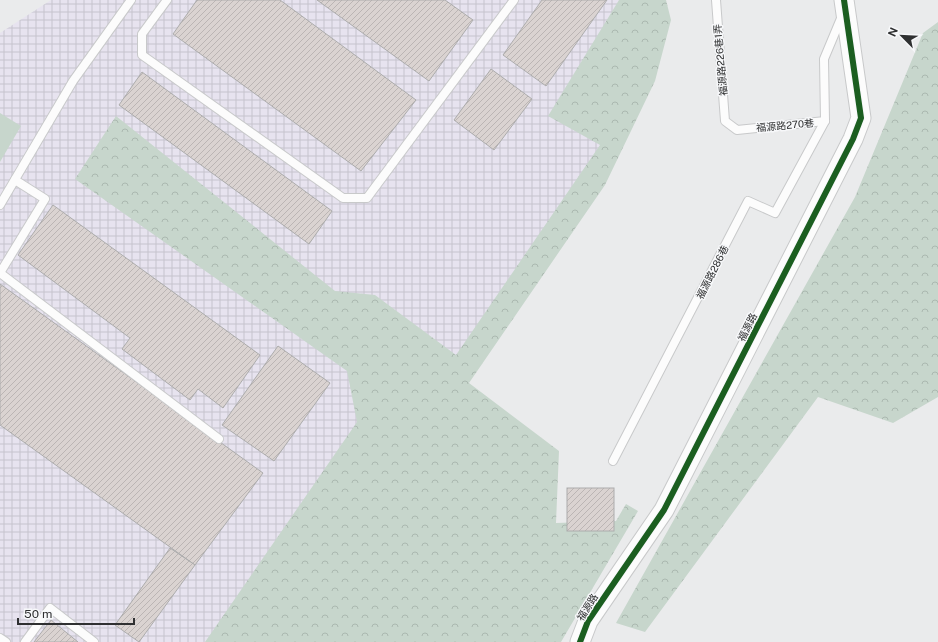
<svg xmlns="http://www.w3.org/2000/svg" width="938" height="642" viewBox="0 0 938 642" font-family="'Public Sans','Noto Sans TC',sans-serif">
<defs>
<pattern id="industrial-grid" width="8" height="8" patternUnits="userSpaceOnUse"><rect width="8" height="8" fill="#e7e3ef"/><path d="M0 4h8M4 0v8" fill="none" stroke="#c6c3cd"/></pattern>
<pattern id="forest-crowns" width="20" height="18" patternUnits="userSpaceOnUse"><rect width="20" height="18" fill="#c7d6cc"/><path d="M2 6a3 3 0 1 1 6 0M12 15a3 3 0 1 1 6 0" fill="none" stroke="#abb8b0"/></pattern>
<pattern id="building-hatch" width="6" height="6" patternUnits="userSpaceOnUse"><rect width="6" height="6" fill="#dad3d1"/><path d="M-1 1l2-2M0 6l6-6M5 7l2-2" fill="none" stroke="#bbb5b4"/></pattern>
</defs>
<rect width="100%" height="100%" fill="#eaebec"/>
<path fill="url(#industrial-grid)" d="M51,0H649L614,145L288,642H0V33Z"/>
<path fill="#c7d6cc" d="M0,113L21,126L0,162Z"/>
<g fill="url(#forest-crowns)">
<path d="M619,0H666L671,20L655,81L605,185L469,383L559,451L556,523L616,521L626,504L638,511L561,642H205L357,422L347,371L75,179L116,116L335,291L375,295L456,355L600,145L548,116Z"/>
<path d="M938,22V397L893,423L818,397L645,632L616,623L855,197L923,33Z"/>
</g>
<g fill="url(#building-hatch)" stroke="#acacac">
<path d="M197,0H280L416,100L361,171L173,34Z"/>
<path d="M317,0H445L473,20L429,81Z"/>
<path d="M542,0H607L546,86L503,55Z"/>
<path d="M491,69L532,99L494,150L454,120Z"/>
<path d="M142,72L332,211L309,244L119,105Z"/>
<path d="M53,205L260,355L223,408L198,389L190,400L122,349L130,338L18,255Z"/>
<path d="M0,284L263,473L195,565L0,425Z"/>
<path d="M278,346L330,383L274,461L222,425Z"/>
<rect x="567" y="488" width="47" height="43"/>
<path d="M170,548L195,565L139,642L115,625Z"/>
<path d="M51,620L78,642H34Z"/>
</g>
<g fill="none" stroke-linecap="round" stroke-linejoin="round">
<defs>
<g id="service">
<path d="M167,0L142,34V55L343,198H367L514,0"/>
<path d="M716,0L725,121L737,130L825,121L824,59L842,16"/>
<path d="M0,205L73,81L131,0"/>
<path d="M0,273L219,439"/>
<path d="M0,273L45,199L15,180"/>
<path d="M613,461L748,201L775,213L825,121"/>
<path d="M0,638L6,642"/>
<path d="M25,642L50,608L94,642"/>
</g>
<path id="tertiary" d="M580,642L588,621L664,510L853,139L861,118L844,0"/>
</defs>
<use href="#service" stroke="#c8c9ca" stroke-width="10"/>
<use href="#tertiary" stroke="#c8c9ca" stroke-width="21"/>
<use href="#service" stroke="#fcfcfc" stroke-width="8"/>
<use href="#tertiary" stroke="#fcfcfc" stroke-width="19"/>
<defs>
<path id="cycleway" d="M580,642L588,621L664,510L853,139L861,118L844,0"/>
</defs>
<use href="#cycleway" stroke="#f7f8fa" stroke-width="8"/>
<use href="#cycleway" stroke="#1b5e20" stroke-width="6"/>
</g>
<g text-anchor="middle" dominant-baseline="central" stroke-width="3" stroke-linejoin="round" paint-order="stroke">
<g font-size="10" fill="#2f3031" stroke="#f7f8fa">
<text transform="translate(720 60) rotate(-95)">福源路226巷1弄</text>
<text transform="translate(785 125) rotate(-5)">福源路270巷</text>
<text transform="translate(712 272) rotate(-63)">福源路286巷</text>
<text transform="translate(747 327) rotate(-63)">福源路</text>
<text transform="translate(587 607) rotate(-58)">福源路</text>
</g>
</g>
<g transform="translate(902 36) rotate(294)" stroke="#f7f8fa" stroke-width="3" paint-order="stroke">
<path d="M0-3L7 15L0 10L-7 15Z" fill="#2f3031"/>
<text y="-6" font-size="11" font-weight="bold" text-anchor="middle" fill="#2f3031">N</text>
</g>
<path d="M18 618v6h116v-6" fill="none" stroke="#2f3031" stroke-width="2"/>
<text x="24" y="618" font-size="12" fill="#2f3031" stroke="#f7f8fa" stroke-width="3" paint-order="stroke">50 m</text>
</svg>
